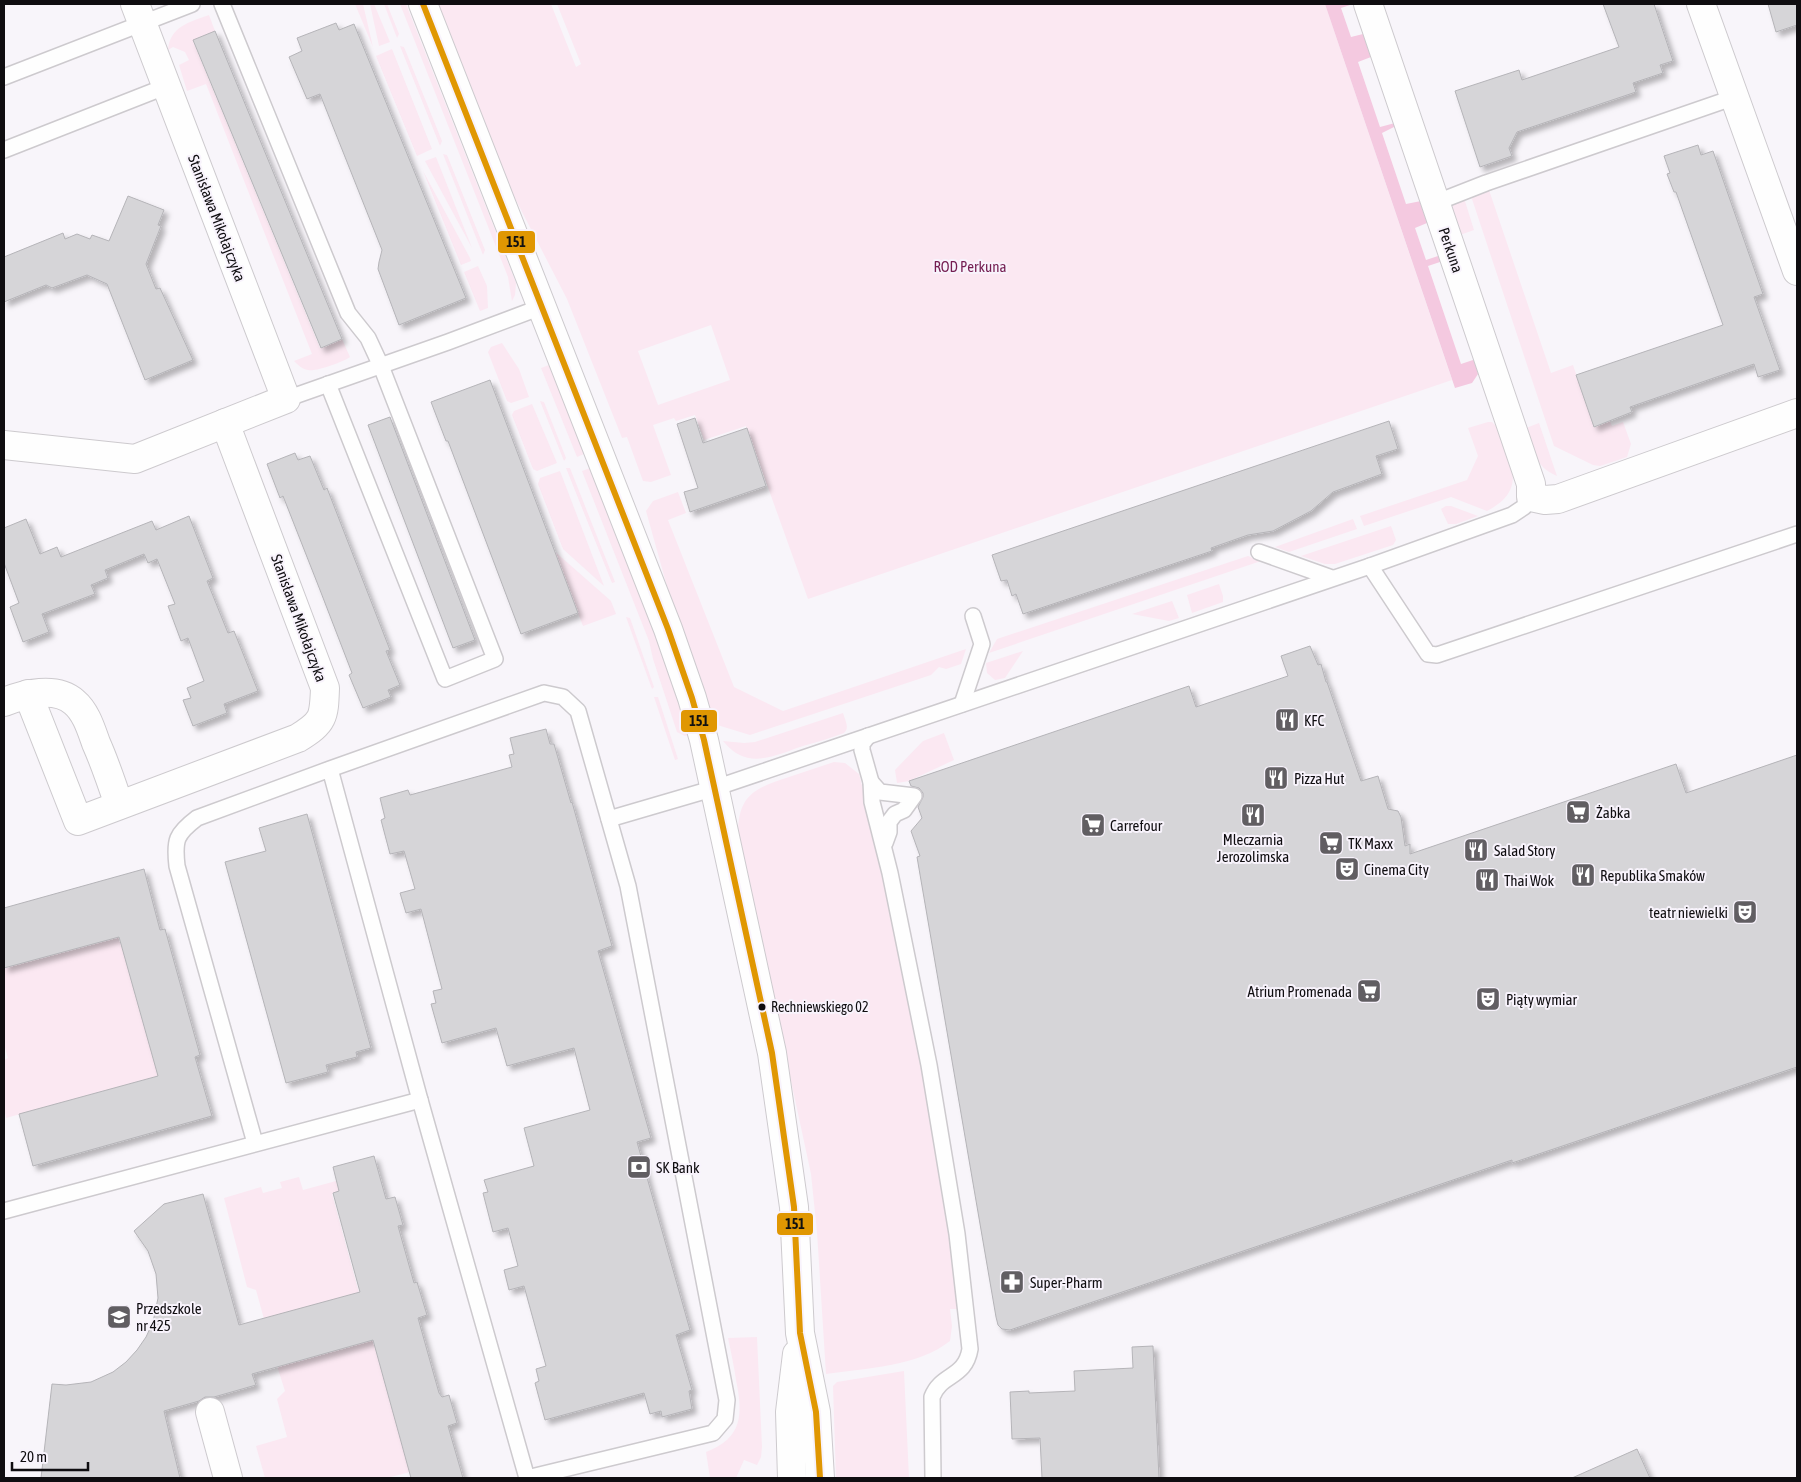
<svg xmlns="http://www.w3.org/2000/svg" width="1801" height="1482" viewBox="0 0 1801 1482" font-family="'Asap Condensed',sans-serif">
<defs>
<filter id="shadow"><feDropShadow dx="4.5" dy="4.5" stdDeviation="2.5" flood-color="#0004"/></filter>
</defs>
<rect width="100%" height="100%" fill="#f8f5fa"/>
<g fill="#fbe8f2" fill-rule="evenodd">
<path d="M355,4H363L373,47Z"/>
<path d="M370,4H374L390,42L379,46Z"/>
<path d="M384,4H387L399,34L397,38Z"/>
<path d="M400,4H406L516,283L515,295L512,301L508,277Z"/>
<path d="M435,4H551L576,67L581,64L557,4H1325L1452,380L808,599L746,426L704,440L695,415L676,421L674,418L653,425L671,475L651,482L643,481L627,437L622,438L567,299L503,175ZM711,325L730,380L658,405L638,351Z"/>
<path d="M209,15L215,31L193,41L320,348L342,339L350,357C343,362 316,372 308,370C302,369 298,365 294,361L312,354L206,84L187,91L179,65L189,60L185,52L173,47L168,50C170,26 190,22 209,15Z"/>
<path d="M400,46L404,47L442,141L440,146Z"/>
<path d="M392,49L432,149L417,156L376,56Z"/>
<path d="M443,154L447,155L485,250L483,255Z"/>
<path d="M436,157L472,248L425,161Z"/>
<path d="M423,171L470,258L471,261L461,265Z"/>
<path d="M1489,190L1551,373L1573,365L1594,427L1610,421L1612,426L1623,422L1631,444L1627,457L1600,466L1593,465L1554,446L1471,196Z"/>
<path d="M1464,198L1474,230L1460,235L1449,210L1453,202Z"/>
<path d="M478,266L487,286L488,308L480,311L464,272Z"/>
<path d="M502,343L519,369L529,397L511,403L507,401L488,352L491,347Z"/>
<path d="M549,365L584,454L577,457L541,368Z"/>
<path d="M540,401L544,402L566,458L564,461Z"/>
<path d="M532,404L557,463L537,471L533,469L512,415L514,411Z"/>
<path d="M1488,422H1492L1498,428C1510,463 1529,489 1487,511L1451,497L1364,526L1360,516L1467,480L1478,456L1468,428Z"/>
<path d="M1539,423L1557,476C1534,466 1533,450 1526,428Z"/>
<path d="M566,468H570L615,582L612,583Z"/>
<path d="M590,468L666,661L689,735L685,736L677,732L653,659L649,641L582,471Z"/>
<path d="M560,471L604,586L563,549L538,484L540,478Z"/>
<path d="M678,492L686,513L668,520L734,687L783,711L966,649L961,664L946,669L939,667L931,675L750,735L714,724L702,682L670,597L646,511L653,501Z"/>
<path d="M1446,506H1451L1478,516L1456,524H1448L1441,509Z"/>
<path d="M1353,519L1357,529L1289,552L1275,547Z"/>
<path d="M1391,526L1396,540L1393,545L1335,564H1325L1301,556Z"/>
<path d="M553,550L611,601L616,614L583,626Z"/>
<path d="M1248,556L1261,561L989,653L997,639Z"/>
<path d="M1219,584L1223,596V602L1192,613L1187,595Z"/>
<path d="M1172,601L1179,618L1169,621L1132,614Z"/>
<path d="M626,617L630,618L654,687L652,689Z"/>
<path d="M1023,651L1005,678L995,680L987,673L986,663Z"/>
<path d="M654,697H658L678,759L675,760Z"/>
<path d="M843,713C845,720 850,728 844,733C831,738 817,742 803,746C773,756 747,771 723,741L744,743L755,742Z"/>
<path d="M944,733L954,760L909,781L897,783L895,770L923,741Z"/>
<path d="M834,762L845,763L859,774L864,793L884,880L917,1042L936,1144L950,1241L957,1309H950L952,1326L950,1341C917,1367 866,1368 826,1374L817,1232L811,1174L738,834C738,794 756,788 789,777C804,772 819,767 834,762Z"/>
<path d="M119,937L158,1076L6,1118L4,1108V1060L8,1058L4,1044V968Z"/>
<path d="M299,1177L303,1190L336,1181L339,1191L332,1194L359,1293L264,1319L256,1290L247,1287L224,1198L261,1187L263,1193L282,1188L280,1182Z"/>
<path d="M757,1337L762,1447L761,1457L757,1465L744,1460L736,1478H710L706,1452C743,1438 743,1414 736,1380C734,1366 731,1352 728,1338Z"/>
<path d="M373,1340L410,1472L387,1478H265L256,1446L287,1437L277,1399L285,1391L277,1366Z"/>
<path d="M904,1371L909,1478H836L833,1386L837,1382Z"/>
</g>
<path fill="#f4c9e0" d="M1325,4H1353L1341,8L1351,37L1363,34L1365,35L1372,55L1371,57L1358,62L1380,127L1395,123L1396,126L1382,133L1406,204L1421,201L1428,220L1427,223L1415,228L1426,260L1438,256L1442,259L1440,262L1428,266L1461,364L1473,360L1476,361L1478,374L1472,383L1455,388Z"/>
<g fill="#d6d5d8" stroke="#b5b4b8" filter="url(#shadow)">
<path d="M1603,4H1654L1673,61L1660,65L1663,73L1633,83L1636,92L1517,132L1509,148L1512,156L1480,167L1455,91L1519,70L1522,80L1619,47Z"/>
<path d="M1768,4H1797V25L1776,32Z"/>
<path d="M336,23L339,30L354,24L466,298L399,325L378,269L379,262L382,250L320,94L307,99L289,57L302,51L297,38Z"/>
<path d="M215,31L342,339L321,348L193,40Z"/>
<path d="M1698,145L1701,155L1713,151L1763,294L1754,297L1780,370L1758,377L1754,364L1630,407L1632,412L1594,427L1576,375L1723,325L1676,192H1674L1667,174L1670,173L1664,156Z"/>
<path d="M128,196L164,210L158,225L161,226L146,264L156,289L160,288L193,360L145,380L107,284L87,275L52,288L46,285L4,302V257L63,233L65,239L77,234L90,239L92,235L109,241Z"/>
<path d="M490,380L578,613L521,634L448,441H446L431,402Z"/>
<path d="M390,417L475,640L453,648L368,425Z"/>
<path d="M695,418L703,443L747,428L766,486L690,512L684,492L698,488L677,424Z"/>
<path d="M1389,421L1398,449L1376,456L1382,474L1333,492L1311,511L1273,531L1248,535L1211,548L1212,551L1023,614L1016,594L1012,596L1007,580L1001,581L992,555Z"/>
<path d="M295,453L298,460L310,456L324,490L327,488L390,650L386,651L400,685L388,690L391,697L363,708L349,675L352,673L320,590L283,496L280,498L267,464Z"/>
<path d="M189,516L213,578L207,581L228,633L234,631L258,691L224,704L227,713L193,726L183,700L191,698L187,688L204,681L188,638L181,641L168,606L175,604L157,559L148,563L144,554L105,570L108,578L91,585L95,594L42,614L49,632L23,642L10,607L19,603L4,563V528L26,519L40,554L57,547L61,557L152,521L156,530Z"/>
<path d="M1310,646L1318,665L1321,664L1326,682H1327L1361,781L1378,776L1388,809L1398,811L1401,817L1405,846L1410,844V854L1676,764L1686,793L1797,755V1067L1512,1163V1160L1010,1330L1002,1329L998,1325L996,1317L917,857L920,856L911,831L922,818L918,807L923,797V793L919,788L911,786L909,781L1189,686L1196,707L1288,676L1281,656Z"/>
<path d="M546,729L550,744H554L571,803L572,802L612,946L598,951L651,1138L637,1142L690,1330L676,1335L692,1390L689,1391L692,1409L662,1417L661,1411L650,1414L644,1393L545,1420L535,1383L539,1381L536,1369L546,1366L524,1286L509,1290L504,1270L518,1266L508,1228L493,1232L483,1193L488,1192L484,1180L534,1166L524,1128L590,1110L574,1048L507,1066L496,1028L442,1043L431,1004L436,1003L433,991L442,989L421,909L406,913L400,893L415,889L404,851L390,854L381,820L385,818L380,798L408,790L410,795L512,767L509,755L514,754L510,738Z"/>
<path d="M307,814L371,1048L356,1052L357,1057L326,1065L328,1072L286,1083L225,862L266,851L259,828Z"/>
<path d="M144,869L160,930L165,929L200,1055L195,1057L212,1116L33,1166L19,1114L158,1076L119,937L4,968V908Z"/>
<path d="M374,1156L386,1199L395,1197L403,1225L398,1226L414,1283L417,1282L427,1315L418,1318L439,1393L442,1397L449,1395L457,1423L448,1426L463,1478H411L373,1340L252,1374L256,1385L214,1397H205L199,1401L164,1411L180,1478H41L52,1384L66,1385L91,1382L113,1372L126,1362L137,1350L146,1337L153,1322L158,1298L156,1274L148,1251L134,1231L164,1204L203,1194L239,1325L360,1292L333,1193L339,1191L333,1167Z"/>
<path d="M1153,1346L1159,1478H1042L1040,1438L1012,1439L1010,1392L1029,1391V1393L1075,1391L1074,1371L1133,1368L1132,1347Z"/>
<path d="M1637,1449L1650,1478H1572Z"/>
</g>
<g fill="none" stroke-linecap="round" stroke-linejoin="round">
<defs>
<g id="service">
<path d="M222,4L348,313L368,338L381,366L495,659L445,679L328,384"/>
<path d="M4,77L192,4"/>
<path d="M4,150L167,86"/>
<path d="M1435,203L1486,183L1735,97"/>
<path d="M286,399L448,342L541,307"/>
<path d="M1259,552L1332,578"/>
<path d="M1370,566L1428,654L1437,655L1797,534"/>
<path d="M962,704L982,644L973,616"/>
<path d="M868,736L862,744V750L871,782L872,802L890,873L929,1065L957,1234L970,1349C965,1379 941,1373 932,1397L933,1478"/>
<path d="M871,782L880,792L914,796L904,810L895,814L889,822V832L885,843"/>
<path d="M609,819L715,788L1370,566L1512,515L1524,507L1531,497"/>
<path d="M255,1143L177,866C174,840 176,834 197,818L330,769L544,693L563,697L578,711L628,886L727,1400L725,1419L713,1433L527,1478L420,1100L330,769"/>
<path d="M4,1211L420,1100"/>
</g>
<g id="minor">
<path d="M1368,4L1531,484V497L1545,500L1558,499L1797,413"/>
<path d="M1701,4L1797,271"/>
<path d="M4,445L135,459L286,399L135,4"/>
<path d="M28,694L78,821L298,738C324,722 324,717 325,688L225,423"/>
<path d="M4,702C24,694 56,686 74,702C86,712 91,729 96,743C105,763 112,784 119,805"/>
<path d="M210,1412L228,1478"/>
</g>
<g id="tertiary">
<path d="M423,4L668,629L692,698L704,740L772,1053L794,1207L800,1333L816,1412L820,1478"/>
<path d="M792,1478L790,1412L797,1354"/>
</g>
</defs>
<use href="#service" stroke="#cdcace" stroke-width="18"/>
<use href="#minor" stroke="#cdcace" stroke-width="30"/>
<use href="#tertiary" stroke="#cdcace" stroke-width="30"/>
<use href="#service" stroke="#fefefe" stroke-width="15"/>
<use href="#minor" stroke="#fefefe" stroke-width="28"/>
<use href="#tertiary" stroke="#fefefe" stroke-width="28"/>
<defs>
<path id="bus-1" d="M423,4L668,629L692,698L704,740L772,1053L794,1207L800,1333L816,1412L820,1478"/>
</defs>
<use href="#bus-1" stroke="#f8f3fc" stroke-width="10"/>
<use href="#bus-1" stroke="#e09702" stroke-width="6"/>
</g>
<defs>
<symbol id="restaurant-square" viewBox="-11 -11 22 22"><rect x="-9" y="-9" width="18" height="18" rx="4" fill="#615e62" stroke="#f8f3fc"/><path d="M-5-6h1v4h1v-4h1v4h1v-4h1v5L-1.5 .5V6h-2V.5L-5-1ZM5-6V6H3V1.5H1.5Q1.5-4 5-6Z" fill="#fff"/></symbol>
<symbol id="supermarket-square" viewBox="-11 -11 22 22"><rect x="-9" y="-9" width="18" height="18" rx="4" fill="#615e62" stroke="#f8f3fc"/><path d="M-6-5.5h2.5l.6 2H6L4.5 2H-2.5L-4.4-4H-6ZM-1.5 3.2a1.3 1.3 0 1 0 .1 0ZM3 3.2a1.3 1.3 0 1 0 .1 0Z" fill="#fff"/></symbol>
<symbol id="theatre-square" viewBox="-11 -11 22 22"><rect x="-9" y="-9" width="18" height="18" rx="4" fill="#615e62" stroke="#f8f3fc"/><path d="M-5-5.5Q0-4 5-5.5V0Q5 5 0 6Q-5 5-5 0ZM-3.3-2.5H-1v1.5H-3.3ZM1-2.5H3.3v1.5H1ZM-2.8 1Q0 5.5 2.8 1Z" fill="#fff"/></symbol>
<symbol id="bank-square" viewBox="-11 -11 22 22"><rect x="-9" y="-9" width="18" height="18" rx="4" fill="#615e62" stroke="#f8f3fc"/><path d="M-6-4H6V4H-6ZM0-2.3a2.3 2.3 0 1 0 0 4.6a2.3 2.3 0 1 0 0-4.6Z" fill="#fff"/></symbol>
<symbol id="pharmacy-square" viewBox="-11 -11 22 22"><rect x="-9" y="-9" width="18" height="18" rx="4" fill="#615e62" stroke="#f8f3fc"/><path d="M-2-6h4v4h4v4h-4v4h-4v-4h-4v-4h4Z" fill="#fff"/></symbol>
<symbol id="school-square" viewBox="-11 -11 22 22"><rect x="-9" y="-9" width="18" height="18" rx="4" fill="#615e62" stroke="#f8f3fc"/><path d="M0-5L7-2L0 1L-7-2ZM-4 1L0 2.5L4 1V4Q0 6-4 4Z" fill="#fff"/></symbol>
</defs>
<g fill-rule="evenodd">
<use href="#restaurant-square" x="1273" y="706" width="28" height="28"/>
<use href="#restaurant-square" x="1262" y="764" width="28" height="28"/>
<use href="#supermarket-square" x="1564" y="798" width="28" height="28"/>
<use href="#restaurant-square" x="1239" y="801" width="28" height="28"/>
<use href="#supermarket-square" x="1079" y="811" width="28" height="28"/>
<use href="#supermarket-square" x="1317" y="829" width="28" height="28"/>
<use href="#restaurant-square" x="1462" y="836" width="28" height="28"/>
<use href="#theatre-square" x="1333" y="855" width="28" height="28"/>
<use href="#restaurant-square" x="1569" y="861" width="28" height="28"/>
<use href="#restaurant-square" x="1473" y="866" width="28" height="28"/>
<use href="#theatre-square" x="1731" y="898" width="28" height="28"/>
<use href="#supermarket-square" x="1355" y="977" width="28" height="28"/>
<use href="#theatre-square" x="1474" y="985" width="28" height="28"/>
<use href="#bank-square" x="625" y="1153" width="28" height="28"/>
<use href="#pharmacy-square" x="998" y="1268" width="28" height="28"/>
<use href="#school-square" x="105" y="1303" width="28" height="28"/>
</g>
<circle fill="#0f0d10" stroke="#f8f3fc" stroke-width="2" cx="762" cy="1007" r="4.5"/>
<g text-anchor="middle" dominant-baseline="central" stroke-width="4" stroke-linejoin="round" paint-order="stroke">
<g font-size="14" fill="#0f0d10" stroke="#f8f3fc" text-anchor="start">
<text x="771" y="1007">Rechniewskiego 02</text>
</g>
<g font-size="15" fill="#0f0d10" stroke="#f8f3fc">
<text transform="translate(217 218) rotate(69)">Stanisława Mikołajczyka</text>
<text transform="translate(1451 250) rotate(71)">Perkuna</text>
<text transform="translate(299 618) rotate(70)">Stanisława Mikołajczyka</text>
</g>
<g font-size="15" fill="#741d51" stroke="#f8f3fc">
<text x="970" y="266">ROD Perkuna</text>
</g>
<g font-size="15" fill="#0f0d10" stroke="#f8f3fc" text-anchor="start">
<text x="1304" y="720">KFC</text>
<text x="1294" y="778">Pizza Hut</text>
<text x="1596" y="812">Żabka</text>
<text x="1110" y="825">Carrefour</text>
<text x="1253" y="839" text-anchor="middle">Mleczarnia<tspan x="1253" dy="17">Jerozolimska</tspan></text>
<text x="1348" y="843">TK Maxx</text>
<text x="1494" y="850">Salad Story</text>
<text x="1364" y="869">Cinema City</text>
<text x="1600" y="875">Republika Smaków</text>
<text x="1504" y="880">Thai Wok</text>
<text x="1728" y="912" text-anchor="end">teatr niewielki</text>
<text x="1352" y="991" text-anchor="end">Atrium Promenada</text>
<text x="1506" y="999">Piąty wymiar</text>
<text x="656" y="1167">SK Bank</text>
<text x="1030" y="1282">Super-Pharm</text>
<text x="136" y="1308">Przedszkole<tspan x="136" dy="17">nr 425</tspan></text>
</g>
</g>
<g stroke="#f8f3fc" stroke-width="2">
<rect x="497" y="230" width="39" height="24" rx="5" fill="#e09702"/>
<rect x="680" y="709" width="38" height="24" rx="5" fill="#e09702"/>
<rect x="776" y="1212" width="38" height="24" rx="5" fill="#e09702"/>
</g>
<g font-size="14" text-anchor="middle" font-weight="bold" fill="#111">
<text x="516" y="247">151</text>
<text x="699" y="726">151</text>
<text x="795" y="1229">151</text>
</g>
<rect width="1801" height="1482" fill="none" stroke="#0f0d10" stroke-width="10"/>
<path d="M12 1462v8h76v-8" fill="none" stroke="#0f0d10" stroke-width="2.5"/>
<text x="20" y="1462" font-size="15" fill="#0f0d10" stroke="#f8f3fc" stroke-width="4" paint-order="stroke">20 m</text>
</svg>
